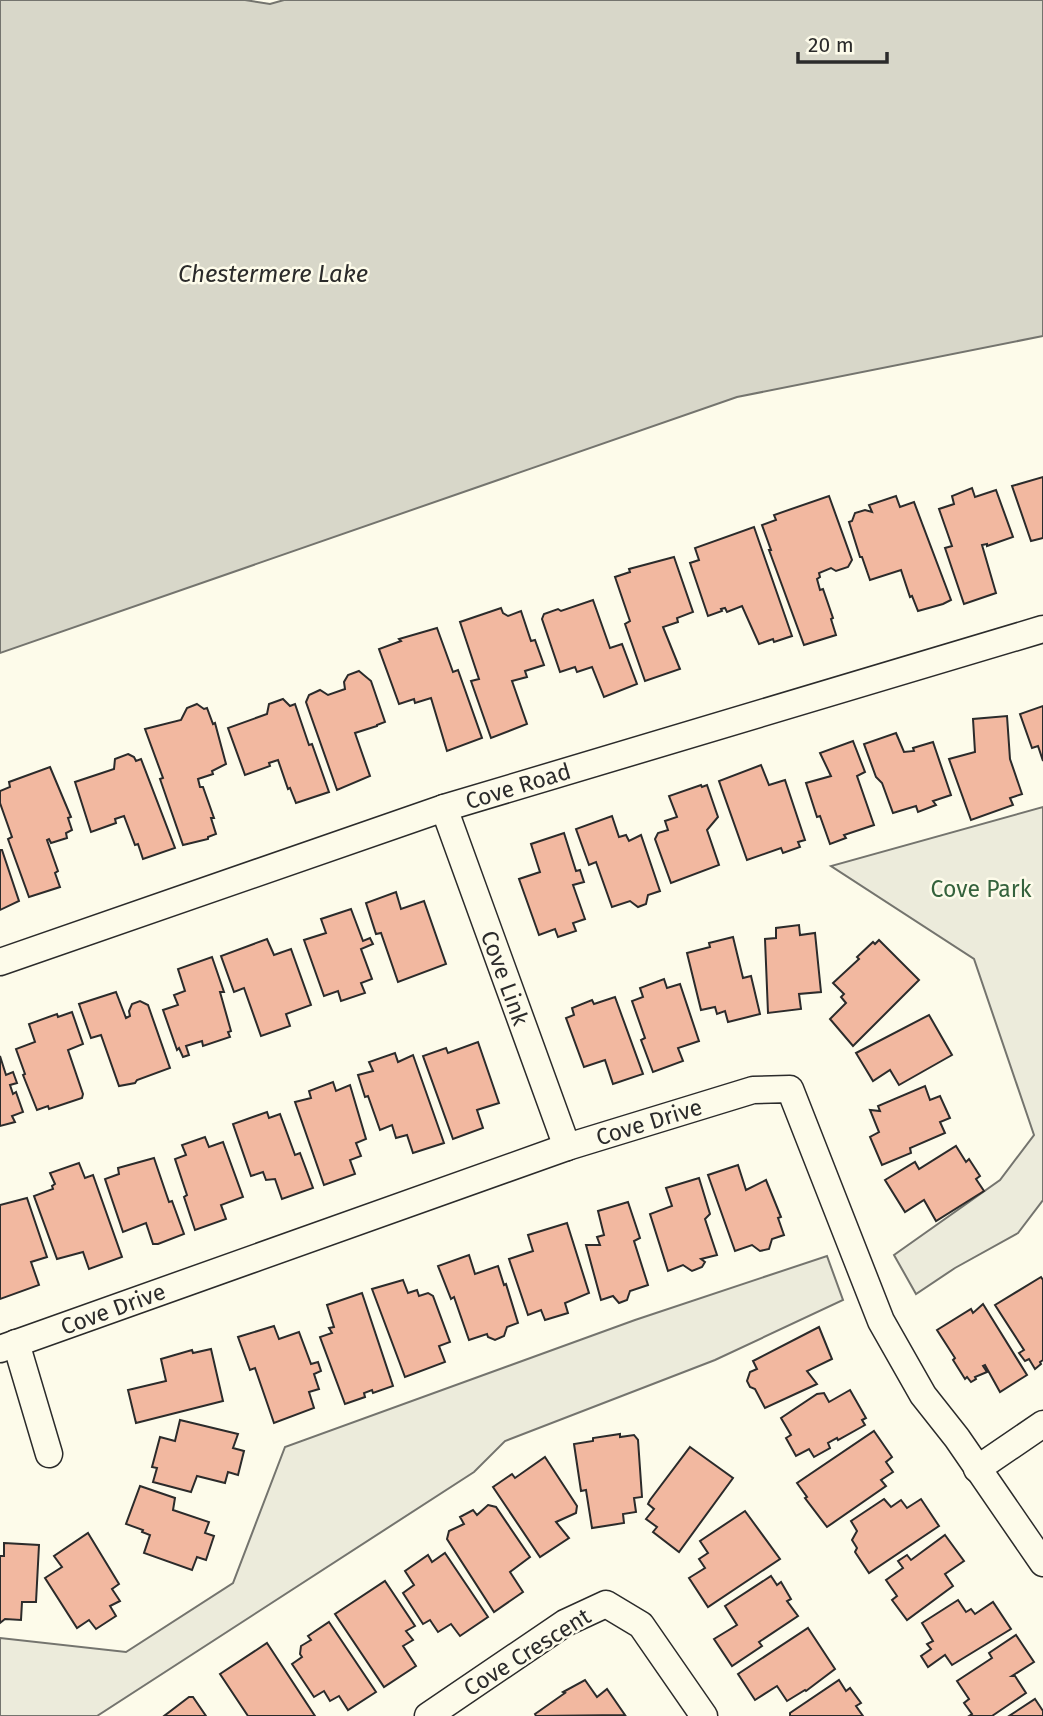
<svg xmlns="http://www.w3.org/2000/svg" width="1043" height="1716" viewBox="0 0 1043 1716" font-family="'Fira Sans',sans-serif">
<rect width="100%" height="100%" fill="#fdfbea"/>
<g fill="#ecebdb" stroke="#74746e" stroke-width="2">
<path d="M1043,807V1200L1018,1233L955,1268L916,1294L894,1255L1000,1180L1034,1135L974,959L831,866Z"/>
<path d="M827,1256L843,1300L715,1360L505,1441L474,1472L97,1716H0V1638L126,1652L233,1583L285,1447L635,1320Z"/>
</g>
<path fill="#d8d7c9" stroke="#74746e" stroke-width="2" d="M0,0H245L270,4L284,0H1043V336L737,397L0,653Z"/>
<g fill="#f2b8a0" stroke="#2b2b2b" stroke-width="2">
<path d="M1043,477V538L1031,541L1012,486Z"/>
<path d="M972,488L975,497L996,490L1013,537L987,546V544L982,545L996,593L964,604L945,548L952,546L939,509L954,504L952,496Z"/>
<path d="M829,496L852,560L848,567L836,571L831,568L819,573L820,577L817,579L820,590L823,589L833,618L831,619L836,635L804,645L769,550H771L762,525L776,520L774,515Z"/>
<path d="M896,496L900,507L914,502L951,600L943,604L918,611L912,596L910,597L901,570L870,580L862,557H860L849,522L852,521L855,513L865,510L872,512L869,505Z"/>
<path d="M754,527L792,636L774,642L773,639L759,644L742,606L727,612L725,608L721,609L722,611L708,616L690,563L699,560L695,548Z"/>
<path d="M674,557L693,612L677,618L678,622L663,627L680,669L645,681L625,624L630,621L615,577L630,572L629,569Z"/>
<path d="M593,600L610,648L622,644L637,684L604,697L592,667L577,672L575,667L560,672L542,619L544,614L558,609L561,611Z"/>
<path d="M501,608L503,613L508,616L521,611L531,641L535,640L544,665L525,671L527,677L512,681L527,724L491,738L471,681L479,679L460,622Z"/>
<path d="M437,628L453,672L458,670L482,738L447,751L431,698L415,703L414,699L399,704L379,649L401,641L399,639Z"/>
<path d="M359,671L371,681L385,722L377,725V726L355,733L370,776L337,790L306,702L309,695L320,690L328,695L345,689L344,682L348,675Z"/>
<path d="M283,699L290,706L295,704L309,745L312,744L329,792L296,803L290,788L288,789L278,760L269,763L270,766L245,775L228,728L267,714L269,704Z"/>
<path d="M197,704L204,709L207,708L213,724L215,723L226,764L212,771L213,774L198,779L200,787H203L214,818H211L216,834L208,837V839L183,845L160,779L163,778L145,729L181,720L187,708Z"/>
<path d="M1043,706V761L1038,746L1032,748L1020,714Z"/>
<path d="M1007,716L1010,759L1022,794L1010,798L1013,805L971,820L949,759L975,752L973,719Z"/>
<path d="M896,733L904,752L914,751L913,748L933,742L951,795L933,801L936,805L918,812L916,806L893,813L882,783L876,777L864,744Z"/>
<path d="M853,741L865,772L857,776L874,825L844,835L846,838L830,844L820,816L817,817L806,783L831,776L820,753Z"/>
<path d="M128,754L134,757L136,761L141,759L175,848L143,859L138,844L135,845L124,816L115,819L116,823L91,832L75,782L114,769L115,759Z"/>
<path d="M761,765L769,785L785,780L805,840L798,842L800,847L783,853L781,848L747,860L719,781Z"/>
<path d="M50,767L71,817L68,818L72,830L66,833L67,838L51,843L49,839L47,840L58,871L55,873L60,887L29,897L8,839L12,837L0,803V791L10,787L9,782Z"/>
<path d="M701,785L702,787L707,785L718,817L707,830L719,865L671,883L655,839L658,833L668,830L665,821L677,817L669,796Z"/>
<path d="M612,816L619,837L626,835L629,841L641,835L660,891L648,895L646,904L638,907L630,901L612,907L596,862L589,865L576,829Z"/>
<path d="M564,833L576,871L580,870L584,882L573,885L585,919L573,923L576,931L558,937L555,929L539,935L519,879L540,872L531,844Z"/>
<path d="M0,850H2L19,901L0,910Z"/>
<path d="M396,892L401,909L424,901L446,964L398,982L381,933L376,934L366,903Z"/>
<path d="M351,909L363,941L370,938L373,944L361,949L372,979L361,983L365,993L341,1001L338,991L324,996L304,940L326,933L321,919Z"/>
<path d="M799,925L800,935L815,933L821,992L799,994L801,1009L768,1013L765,939L776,938V928Z"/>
<path d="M733,937L743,978L751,976L760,1014L728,1022L725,1011L717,1014L715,1007L701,1010L687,953L710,947L709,943Z"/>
<path d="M267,939L274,955L291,949L311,1005L286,1014L290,1026L261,1036L244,988L234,992L221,956Z"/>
<path d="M879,940L919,980L853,1046L830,1019L846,1003L841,997L844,994L833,983L859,959L857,957L873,942L875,944Z"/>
<path d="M212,957L224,992H220L231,1031L228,1032L230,1037L203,1046L202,1041L186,1046L189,1055L183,1057L179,1048L177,1050L163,1010L178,1005L174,995L185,991L178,969Z"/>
<path d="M664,979L667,988L680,984L699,1041L678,1048L683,1061L653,1072L641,1040L645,1038L632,1001L643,997L640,988Z"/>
<path d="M116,992L126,1018L130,1016L129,1011L132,1004L140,1001L148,1005L170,1068L137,1080L135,1083L119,1086L101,1035L91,1038L79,1004Z"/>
<path d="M615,997L643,1074L613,1084L605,1060L584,1067L566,1018L574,1015L572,1008L592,1000L594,1004Z"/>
<path d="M72,1012L83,1044L68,1050L83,1094L82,1098L49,1109L48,1106L37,1110L23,1075L25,1074L16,1049L35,1042L29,1024L57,1014L58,1017Z"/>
<path d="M929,1015L952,1055L899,1085L890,1070L873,1081L856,1053Z"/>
<path d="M478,1042L499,1103L477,1110L483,1128L453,1139L423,1056L446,1048L448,1053Z"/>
<path d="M395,1053L398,1062L413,1055L444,1143L413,1153L407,1135L396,1138L392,1125L380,1130L368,1096L365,1097L358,1075L373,1071L369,1062Z"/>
<path d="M0,1056L6,1075L13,1072L17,1083L10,1085L13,1094L16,1092L23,1112L12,1116L15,1122L0,1126Z"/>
<path d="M333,1082L336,1091L350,1085L366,1139L356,1143L361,1156L350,1160L355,1174L324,1185L295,1102L311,1098L309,1091Z"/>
<path d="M925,1086L930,1100L940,1096L950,1118L940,1122L945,1133L910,1148L911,1153L882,1165L870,1137L879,1132L870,1110L880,1111L878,1106Z"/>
<path d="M267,1112L269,1118L280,1114L295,1155L300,1153L313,1188L282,1199L275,1179L266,1180L263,1172L251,1176L233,1124Z"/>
<path d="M205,1137L209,1147L223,1142L243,1197L221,1205L226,1219L195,1230L184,1197L187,1195L175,1159L186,1155L182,1145Z"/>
<path d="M956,1146L966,1162L969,1159L980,1176L976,1179L984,1191L936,1221L924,1200L905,1212L885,1180L915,1162L919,1169Z"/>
<path d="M154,1158L169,1202L172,1201L184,1234L158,1244H153L146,1223L123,1232L105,1179L119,1174L118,1168Z"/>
<path d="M79,1163L85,1178L93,1175L122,1257L89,1269L83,1252L57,1259L34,1196L53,1189L52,1186L55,1184L50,1173Z"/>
<path d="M738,1165L746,1190L766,1180L781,1217L778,1218L784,1235L772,1239L769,1249L760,1251L752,1245L735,1251L708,1175Z"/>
<path d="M699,1178L710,1214L705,1219L717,1255L701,1259L705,1262L702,1267L692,1271L683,1265L668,1271L650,1214L672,1206L666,1188Z"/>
<path d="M27,1198L47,1257L31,1262L39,1285L0,1299V1205Z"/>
<path d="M628,1202L640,1238L634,1241L648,1285L630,1291L627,1300L619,1303L613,1296L601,1300L586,1245H600L597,1237L604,1235L598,1211Z"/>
<path d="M567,1223L589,1293L565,1303L568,1313L545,1320L541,1310L528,1315L509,1259L533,1251L528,1235Z"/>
<path d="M469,1255L475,1274L498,1266L504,1285L506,1284L518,1323L507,1327L504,1336L495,1340L488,1337L487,1334L469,1340L454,1297L451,1299L438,1266Z"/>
<path d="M1041,1277L1043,1280V1360L1040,1362L1041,1364L1035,1369L1029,1359L1025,1361L1019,1353L1024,1350L995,1305Z"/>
<path d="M403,1280L408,1293L417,1290L419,1296L428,1293L433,1296L450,1342L439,1346L445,1362L405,1377L372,1289Z"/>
<path d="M362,1293L393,1386L373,1393L372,1390L364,1393L365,1397L345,1404L320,1337L332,1333L329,1328L334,1327L327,1305Z"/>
<path d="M983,1304L1027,1375L1000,1392L985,1365L983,1366L987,1372L975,1377L976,1379L971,1382L967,1377L965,1379L953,1360L955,1358L937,1330L971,1309L973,1313Z"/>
<path d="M274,1326L279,1339L299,1332L311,1364L318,1362L321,1371L314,1374L319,1389L309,1392L314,1408L274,1423L255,1368L250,1370L238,1337Z"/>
<path d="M819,1327L832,1359L807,1371L817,1384L765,1408L755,1389L750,1387L747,1381L750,1372L757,1369L753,1361Z"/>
<path d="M211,1349L223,1401L136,1423L128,1390L166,1381L161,1359L192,1350L193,1353Z"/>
<path d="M850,1390L866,1418L862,1420L865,1425L838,1440L837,1438L828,1443L830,1448L814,1457L809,1449L796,1456L786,1438L791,1435L781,1418L817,1394L824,1393L829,1402Z"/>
<path d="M180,1420L238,1434L233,1448L244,1451L238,1475L228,1472L225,1483L197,1476L191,1492L153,1482L157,1468L152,1467L160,1437L175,1441Z"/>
<path d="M874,1431L892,1457L886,1462L893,1472L881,1480L886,1486L827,1527L805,1498L807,1497L797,1483Z"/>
<path d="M620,1434V1437L634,1435L638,1440L642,1497L634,1498L636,1512L623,1514L624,1523L592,1528L586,1490L581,1491L574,1444L593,1441V1438Z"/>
<path d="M690,1447L733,1478L679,1552L653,1532L657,1527L646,1519L654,1509L648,1504L650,1500Z"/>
<path d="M545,1457L577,1506L576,1513L556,1522L569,1538L540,1557L493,1487L512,1474L515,1478Z"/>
<path d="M140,1486L175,1498L173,1510L209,1522L205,1533L214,1536L206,1560L197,1557L192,1570L144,1553L150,1535L142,1532L143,1530L126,1524Z"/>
<path d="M884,1499L891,1507L901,1500L907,1508L921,1499L939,1526L869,1573L855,1552L857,1548L852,1540L857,1531L851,1521Z"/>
<path d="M488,1505L496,1507L530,1557L510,1572L523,1592L494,1612L447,1539L449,1531L464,1524L460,1517L473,1510L477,1515Z"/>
<path d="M745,1511L780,1559L708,1607L689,1578L705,1568L699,1559L708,1553L700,1541Z"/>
<path d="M88,1533L119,1584L112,1589L120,1601L110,1606L116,1616L96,1629L89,1620L77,1628L45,1578L62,1567L54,1556Z"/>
<path d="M945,1535L964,1561L945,1574L953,1586L907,1620L892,1600L897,1596L886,1580L903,1568L898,1561L907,1555L911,1560Z"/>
<path d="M4,1543L39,1545L36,1602H22L21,1620L5,1619L0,1623V1556H4Z"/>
<path d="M445,1553L488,1617L460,1636L451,1624L438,1632L430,1620L423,1624L403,1593L414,1585L405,1571L428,1555L432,1562Z"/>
<path d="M771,1576L777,1585L781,1582L791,1599L787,1601L798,1616L759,1642L762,1646L732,1666L714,1639L737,1625L725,1606Z"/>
<path d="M385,1581L415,1626L406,1631L413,1640L403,1646L416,1666L384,1687L335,1614Z"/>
<path d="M958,1600L966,1612L971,1609L975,1614L993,1602L1011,1629L952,1665L945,1655L928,1667L921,1656L931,1649L927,1644L933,1641L922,1623Z"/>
<path d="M329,1622L376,1692L348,1710L339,1696L330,1701L324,1691L314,1697L292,1664L302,1657L300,1654L301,1646L311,1640L308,1636Z"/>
<path d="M808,1628L835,1669L806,1691L805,1690L787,1701L777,1686L755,1700L738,1674Z"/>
<path d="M1016,1635L1034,1662L1012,1676H1015L1026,1693L992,1716H969L972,1714L964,1703L969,1699L957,1681L992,1658L989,1653Z"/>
<path d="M267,1643L315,1716H248L220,1674Z"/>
<path d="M585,1680L597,1697L607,1689L625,1715L536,1716L535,1714L565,1693L563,1692Z"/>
<path d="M839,1680L846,1691L850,1688L861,1703L856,1706L863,1716H790V1713Z"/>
<path d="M189,1697H193L206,1716H164Z"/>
<path d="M1035,1699L1043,1711V1716H1009Z"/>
</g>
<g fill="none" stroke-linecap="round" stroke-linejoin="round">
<defs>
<g id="minor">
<path d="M444,808L567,1147"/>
<path d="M0,962L444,808L1043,629"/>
<path d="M16,1343L49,1454"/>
<path d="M0,1349L567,1147L753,1090L790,1089L881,1321L923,1395L957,1438L1043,1563"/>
<path d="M977,1469L1043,1424"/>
<path d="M428,1716L565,1623L606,1604L641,1625L704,1716"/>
</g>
</defs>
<use href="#minor" stroke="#2b2b2b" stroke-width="29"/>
<use href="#minor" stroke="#fdfbea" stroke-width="26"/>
</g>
<g text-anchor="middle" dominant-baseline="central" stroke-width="5" stroke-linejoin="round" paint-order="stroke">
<g font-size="23" fill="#2b2b2b" stroke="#fdfbea">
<text transform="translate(518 786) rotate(-17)">Cove Road</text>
<text transform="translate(505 978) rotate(70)">Cove Link</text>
<text transform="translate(649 1122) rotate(-17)">Cove Drive</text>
<text transform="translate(113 1309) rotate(-20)">Cove Drive</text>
<text transform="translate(527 1652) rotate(-32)">Cove Crescent</text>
</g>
<g font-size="23" fill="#34623c" stroke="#fdfbea">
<text x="981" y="889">Cove Park</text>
</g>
<g font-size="24" font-style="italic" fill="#2b2b2b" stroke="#fdfbea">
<text x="273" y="274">Chestermere Lake</text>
</g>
</g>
<path d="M798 52v10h89v-10" fill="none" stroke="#2b2b2b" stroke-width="3.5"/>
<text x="808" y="52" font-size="21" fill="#2b2b2b" stroke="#fdfbea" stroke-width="5" paint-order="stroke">20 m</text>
</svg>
